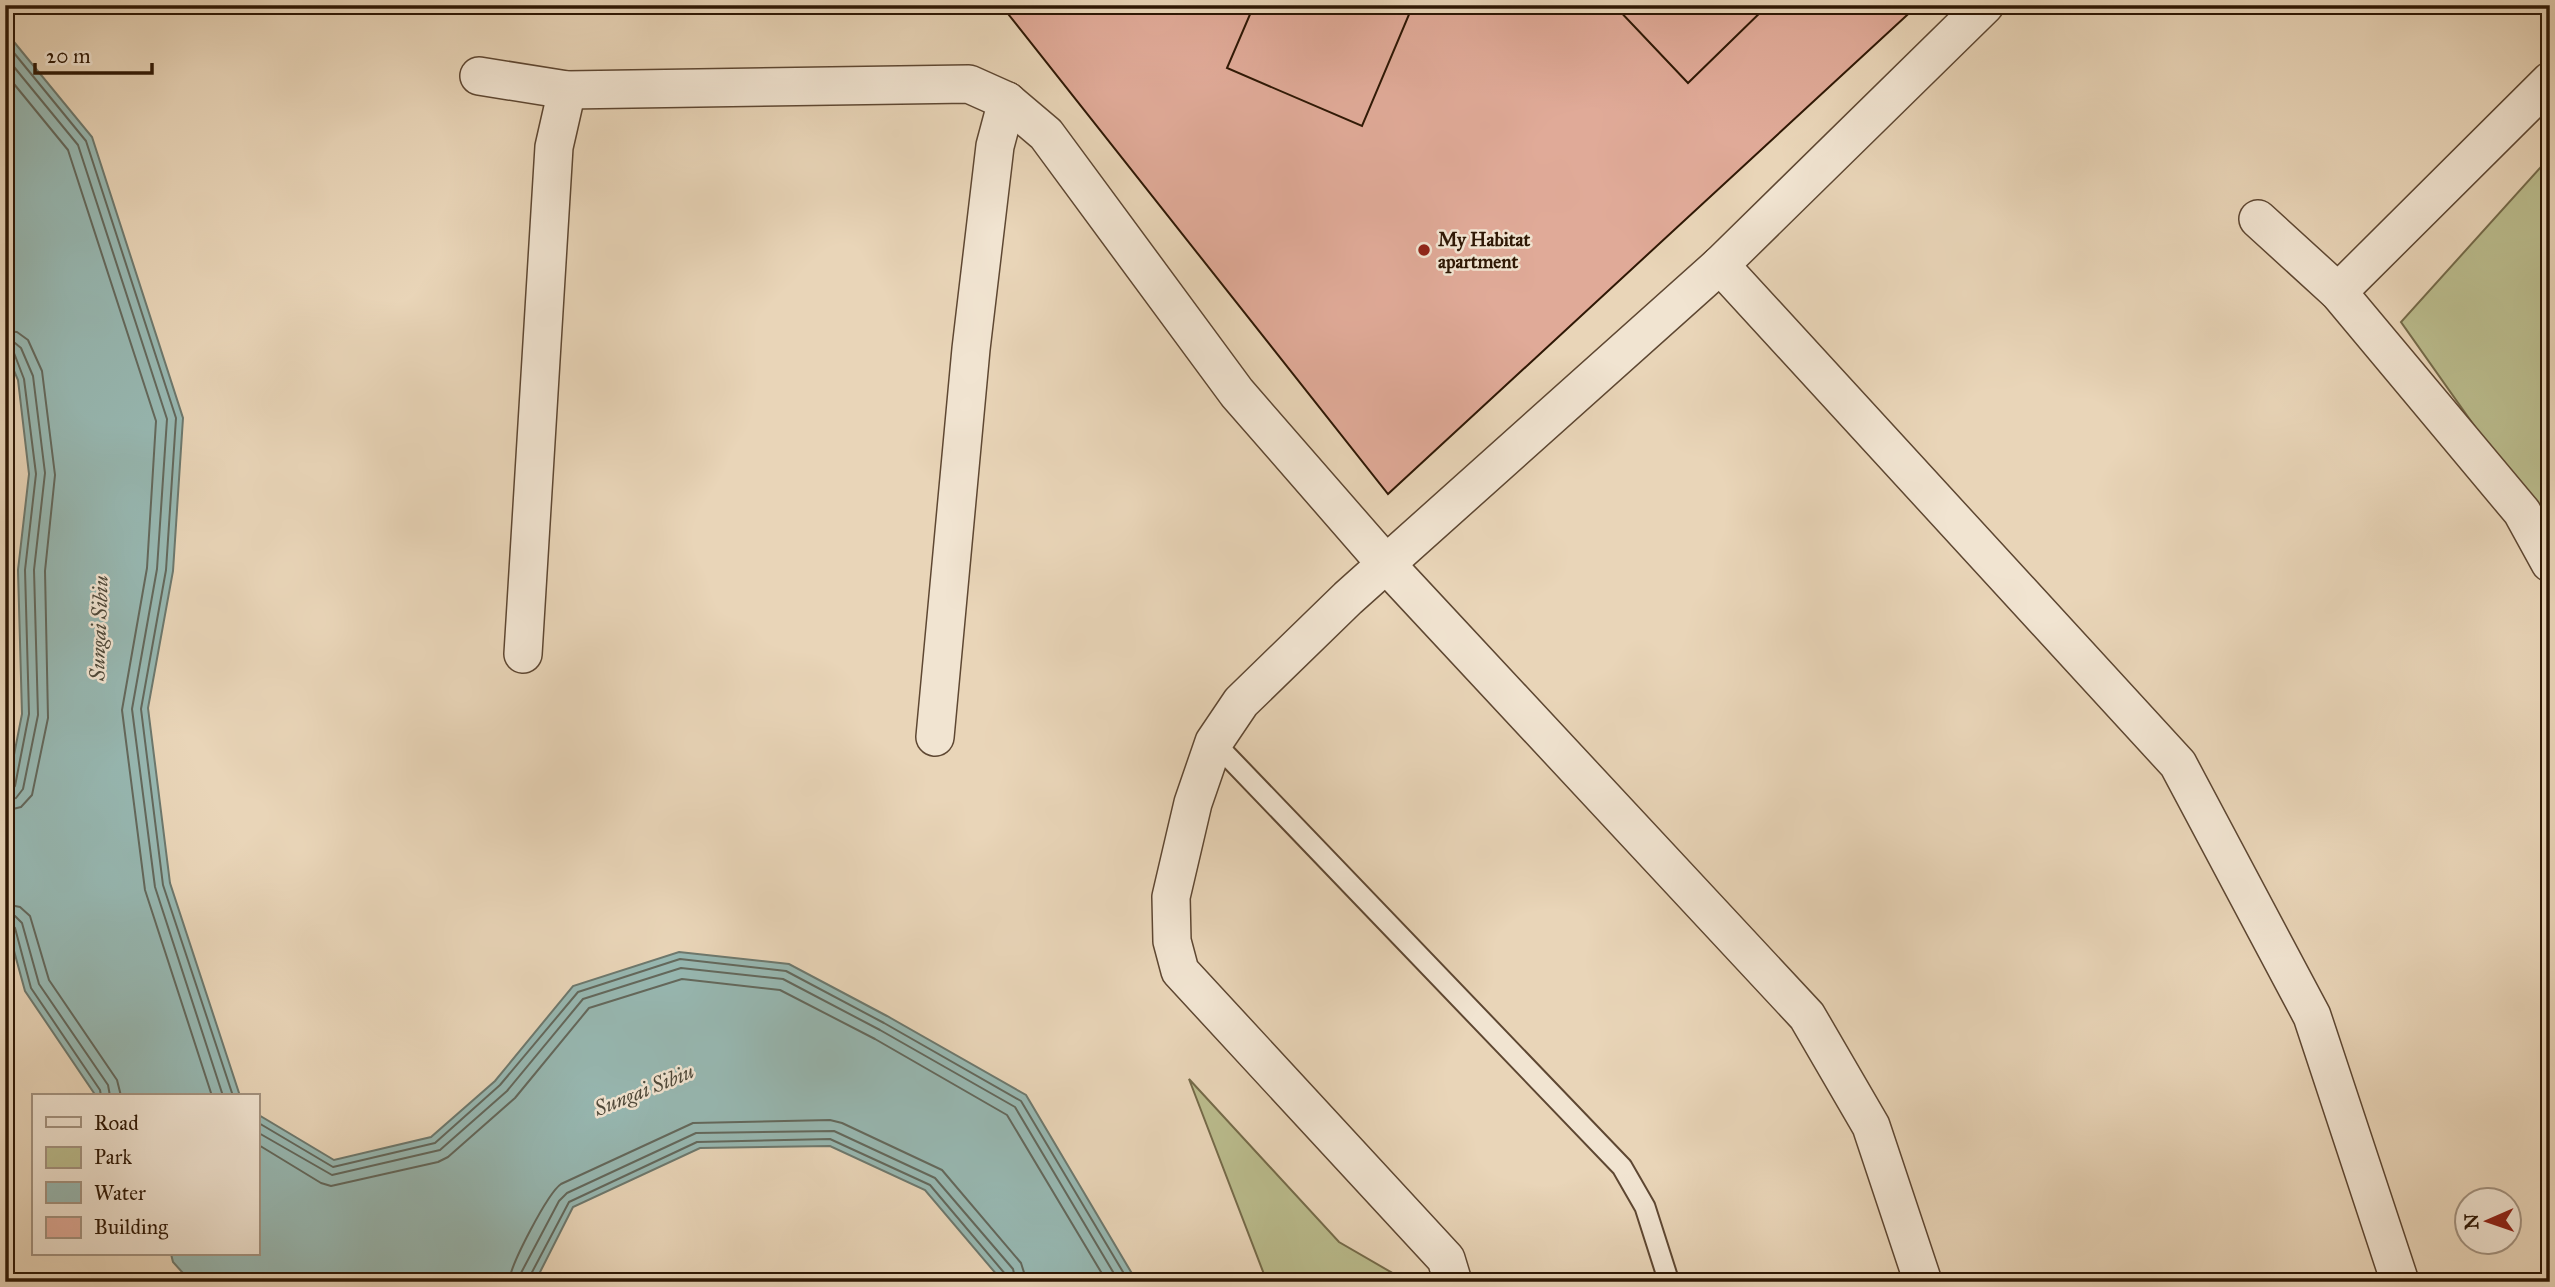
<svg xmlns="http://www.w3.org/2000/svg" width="2555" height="1287" viewBox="0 0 2555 1287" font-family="'IM FELL Great Primer',serif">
<rect width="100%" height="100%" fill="#e9d5b8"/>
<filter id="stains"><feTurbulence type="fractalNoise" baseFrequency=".00286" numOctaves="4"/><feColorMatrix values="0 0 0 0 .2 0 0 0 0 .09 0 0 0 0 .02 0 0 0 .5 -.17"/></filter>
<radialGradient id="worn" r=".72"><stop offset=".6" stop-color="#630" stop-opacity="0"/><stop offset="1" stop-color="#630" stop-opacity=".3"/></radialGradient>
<g fill="#babc8d" stroke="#746a49" stroke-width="2">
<path d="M2550,157V533L2401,322Z"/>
<path d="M1189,1079L1339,1242L1408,1282H1267Z"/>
</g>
<g fill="#97b8b2" stroke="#6d786d" stroke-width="2">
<path d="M5,31L92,137L183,418L173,571L148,708L170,883L240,1096H96L25,991L5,918V801L22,714L18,570L29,474L18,380L5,350Z"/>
<path d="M679,952L789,964L887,1016L1026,1095L1137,1282H1003L925,1190L830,1146L700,1148L573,1207L535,1282H191L173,1262L171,1254H257V1114L334,1160L431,1137L495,1081L573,986Z"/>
</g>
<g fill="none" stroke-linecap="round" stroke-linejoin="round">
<g stroke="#63685c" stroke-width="2">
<path d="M5,42L86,141L176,418L166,570L141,709L163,885L233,1096"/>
<path d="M5,56L78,145L167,419L157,569L132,709L155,887L223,1096"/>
<path d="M5,73L68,150L156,421L147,568L122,710L145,890L212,1096"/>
<path d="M5,331L17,332L28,340L42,371L55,475L45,571L48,718L32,795L21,807L5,811"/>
<path d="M5,341L15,343L21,348L33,376L45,473L34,570L38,715L23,789L16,798L5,800"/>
<path d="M5,350L14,353L24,379L36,474L25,570L29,714L15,786L12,790L5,792"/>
<path d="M5,904L20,907L30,916L49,980L117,1080L121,1096"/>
<path d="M5,914L15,916L22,923L39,984L108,1085L110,1096"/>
<path d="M5,923L11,924L15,928L31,988L100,1090L101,1096"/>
<path d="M257,1122L333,1167L435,1143L500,1085L578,992L680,959L786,971L884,1023L1021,1101L1129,1282"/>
<path d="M257,1132L332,1175L440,1150L507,1091L583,999L681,968L783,979L880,1030L1015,1107L1119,1282"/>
<path d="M257,1144L321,1183L331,1186L438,1162L448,1157L515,1098L589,1008L682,979L780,990L875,1039L1007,1115L1107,1282"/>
<path d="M509,1282C510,1265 548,1193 561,1184L693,1123L830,1120L842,1123L942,1170L1021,1263L1027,1282"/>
<path d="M520,1282L521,1273L559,1201L567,1193L696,1133L834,1131L935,1178L1013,1269L1016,1282"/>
<path d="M529,1282L530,1276L569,1202L697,1142L830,1139L930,1185L1006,1275L1007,1282"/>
</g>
</g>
<g fill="#e0aa98" stroke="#2f1805" stroke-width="2">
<path d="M1001,5H1918L1388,494Z"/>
<path d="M1254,5H1413L1362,126L1227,68Z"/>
<path d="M1614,5H1768L1688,83Z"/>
</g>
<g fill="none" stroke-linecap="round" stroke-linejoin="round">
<defs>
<path id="lane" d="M1214,742L1622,1167L1645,1207L1669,1282"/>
<g id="street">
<path d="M479,76L567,90L969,84L1007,101L1046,134L1237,393L1386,564L1807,1016L1871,1126L1923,1282"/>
<path d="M2258,219L2338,292L2522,512L2550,563"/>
<path d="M1720,265L2178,764L2312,1016L2400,1282"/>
<path d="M2338,292L2550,81"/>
<path d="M523,654L554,147L567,90"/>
<path d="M935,737L971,349L995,146L1007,101"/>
<path d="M1453,1282L1446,1259L1180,971L1172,941L1171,897L1193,803L1214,742L1241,702L1348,598L1720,265L1985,5"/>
</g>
</defs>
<use href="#lane" stroke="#5e4732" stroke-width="23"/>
<use href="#street" stroke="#5e4732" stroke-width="40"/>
<use href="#lane" stroke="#f1e4d1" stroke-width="19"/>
<use href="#street" stroke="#f1e4d1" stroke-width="37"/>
</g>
<circle fill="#8f2418" stroke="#f1e4d1" stroke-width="2.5" cx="1424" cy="250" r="7"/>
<g text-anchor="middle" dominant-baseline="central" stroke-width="5" stroke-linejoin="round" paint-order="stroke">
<g font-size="19" font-weight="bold" fill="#2f1805" stroke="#f1e4d1" text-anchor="start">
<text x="1438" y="239">My Habitat<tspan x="1438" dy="22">apartment</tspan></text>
</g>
<g font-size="21" font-style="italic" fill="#4e4839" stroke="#f1e4d1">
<text transform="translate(99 628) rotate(-88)">Sungai Sibiu</text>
<text transform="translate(644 1090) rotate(-22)">Sungai Sibiu</text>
</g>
</g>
<rect width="2555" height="1287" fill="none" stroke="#e9d5b8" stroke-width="28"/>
<rect x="7" y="7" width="2541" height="1273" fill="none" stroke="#2f1805" stroke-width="3.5"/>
<rect x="14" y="14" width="2527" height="1259" fill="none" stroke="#2f1805" stroke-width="2"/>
<rect x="32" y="1094" width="228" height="161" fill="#f1e4d1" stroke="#a3927f" stroke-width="2"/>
<rect x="46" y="1117" width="35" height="10" fill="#f1e4d1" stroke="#a3927f" stroke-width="2"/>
<text x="94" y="1130" font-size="21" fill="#2f1805">Road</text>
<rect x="46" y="1147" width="35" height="21" fill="#babc8d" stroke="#a3927f" stroke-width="2"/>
<text x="94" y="1164" font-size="21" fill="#2f1805">Park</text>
<rect x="46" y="1182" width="35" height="21" fill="#97b8b2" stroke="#a3927f" stroke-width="2"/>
<text x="94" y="1200" font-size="21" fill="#2f1805">Water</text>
<rect x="46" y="1217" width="35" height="21" fill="#e0aa98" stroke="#a3927f" stroke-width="2"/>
<text x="94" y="1234" font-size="21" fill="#2f1805">Building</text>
<g transform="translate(2488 1221) rotate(268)"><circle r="33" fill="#f1e4d1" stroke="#a3927f" stroke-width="2"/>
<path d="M0-5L12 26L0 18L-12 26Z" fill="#8f2418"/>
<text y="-10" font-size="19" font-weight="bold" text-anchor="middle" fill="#2f1805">N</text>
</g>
<path d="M35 63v10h117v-10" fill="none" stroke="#2f1805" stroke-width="3.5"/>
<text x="46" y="63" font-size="21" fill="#2f1805" stroke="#f1e4d1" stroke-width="5" paint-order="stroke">20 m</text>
<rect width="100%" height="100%" filter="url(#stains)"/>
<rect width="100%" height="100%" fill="url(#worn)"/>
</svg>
